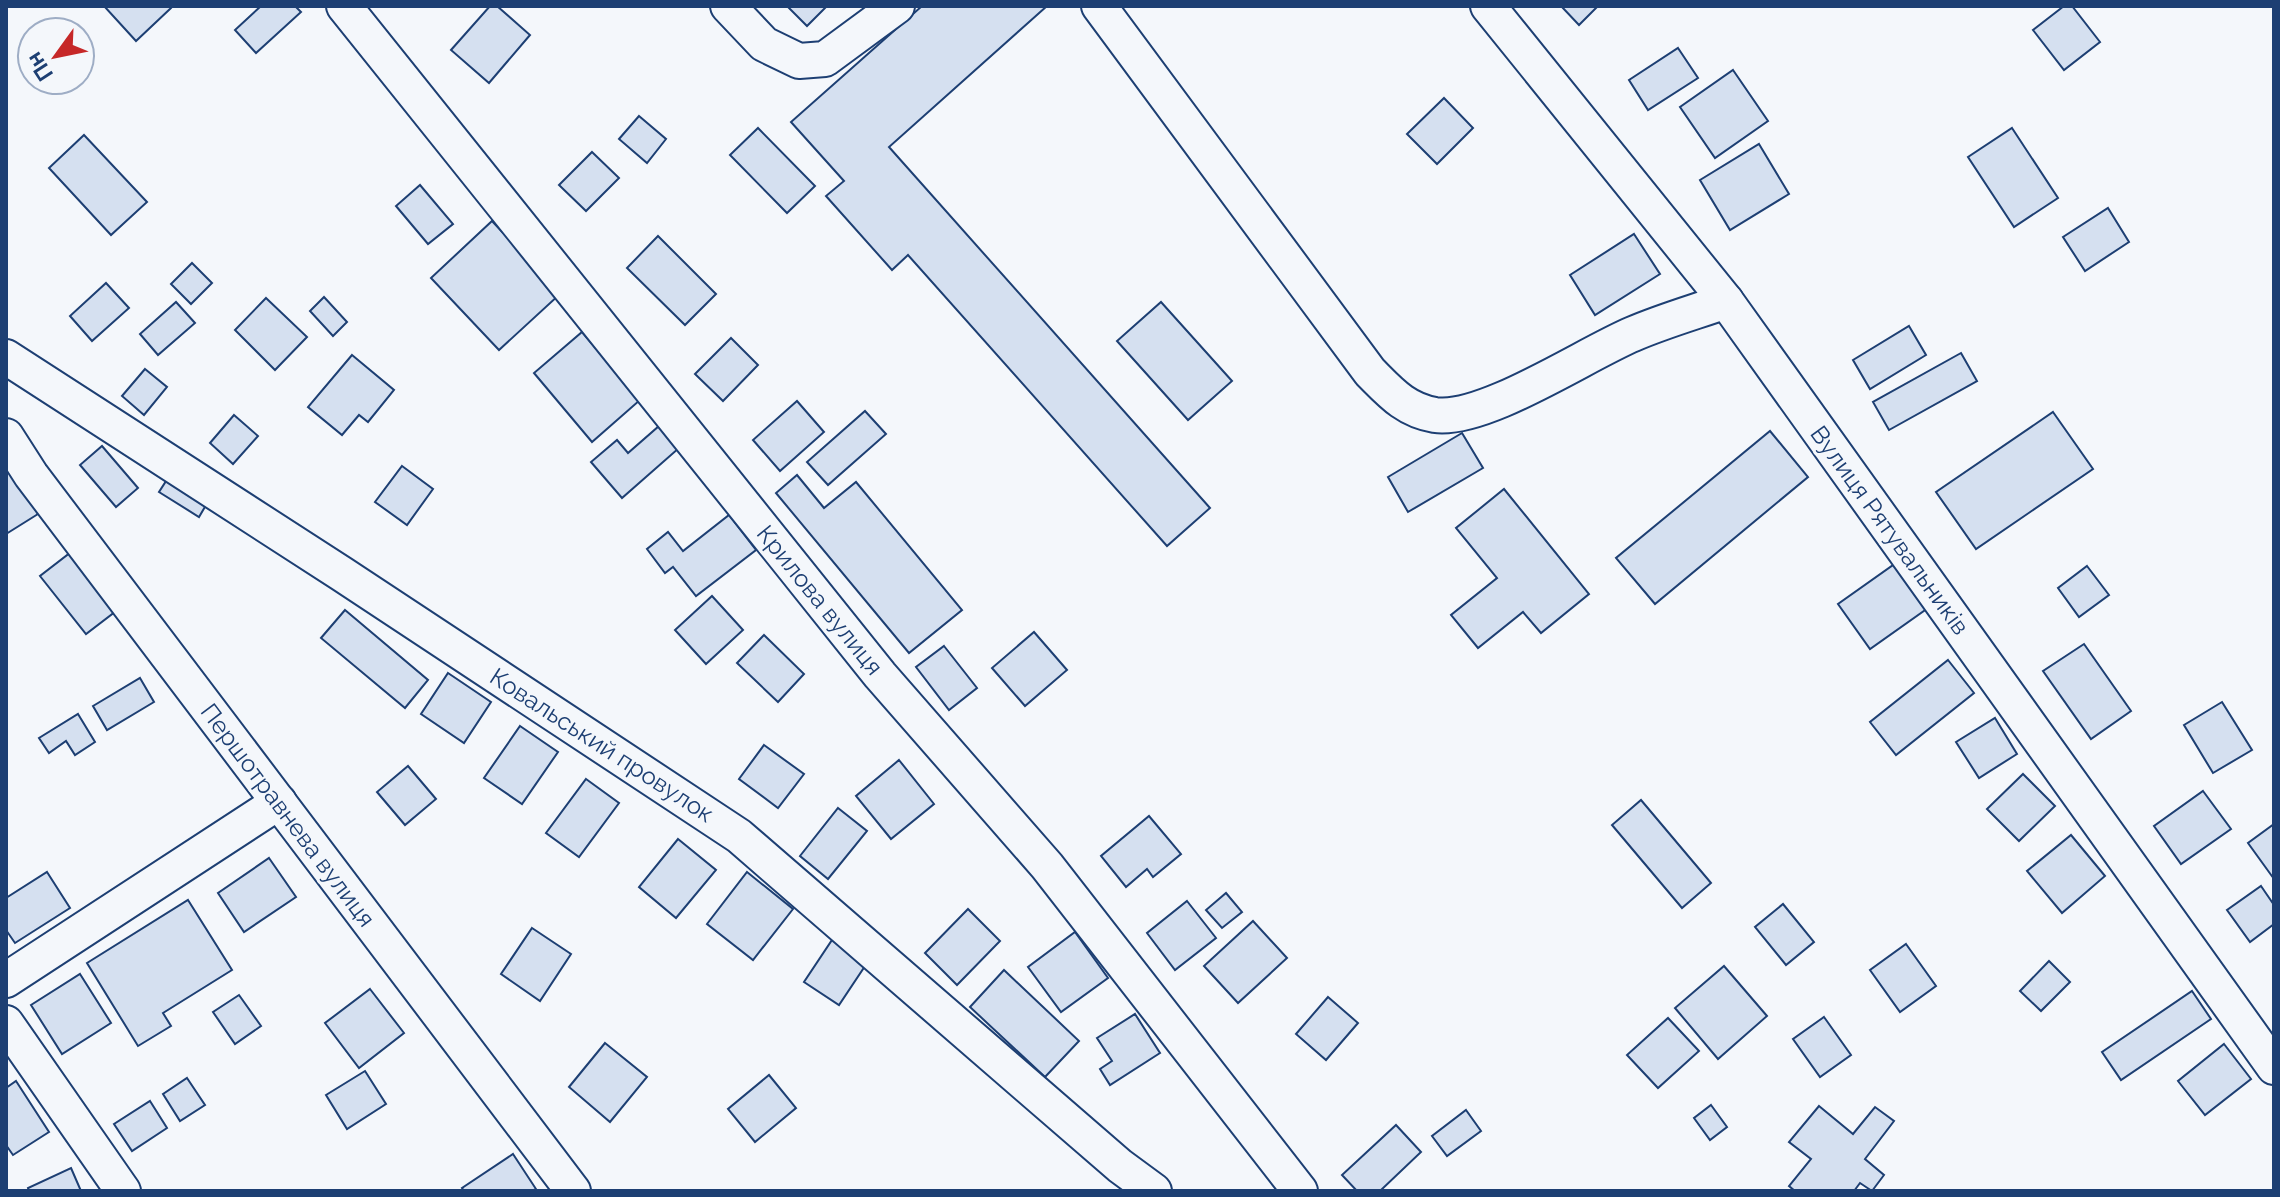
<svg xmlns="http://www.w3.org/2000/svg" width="2280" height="1197" viewBox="0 0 2280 1197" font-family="Raleway,sans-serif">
<rect width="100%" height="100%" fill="#f4f7fb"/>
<g fill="#d5e0f0" stroke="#1d3f73" stroke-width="2">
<path d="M104,6H170L171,8L136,41Z"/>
<path d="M261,6H295L301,12L256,53L235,30Z"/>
<path d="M490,6H497L530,35L489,83L451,50Z"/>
<path d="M787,6H827L807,26Z"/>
<path d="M922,6H1047L889,147L1210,508L1167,546L908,255L892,270L826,196L844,181L791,122Z"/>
<path d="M1561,6H1598L1579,25Z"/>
<path d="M2064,6H2072L2100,42L2064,70L2033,30Z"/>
<path d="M1678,48L1698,78L1648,110L1629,80Z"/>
<path d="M1733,70L1768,121L1715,158L1680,107Z"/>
<path d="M1444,98L1473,128L1437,164L1407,134Z"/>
<path d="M639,116L666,139L647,163L619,139Z"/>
<path d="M758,128L815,186L787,213L730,155Z"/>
<path d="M2012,128L2058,198L2014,227L1968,157Z"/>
<path d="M84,135L147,202L111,235L49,168Z"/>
<path d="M1759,144L1789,194L1730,230L1700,180Z"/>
<path d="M592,152L619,178L586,211L559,185Z"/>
<path d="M420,185L453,224L428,244L396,206Z"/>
<path d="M2108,208L2129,242L2085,271L2063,237Z"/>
<path d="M492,221L560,294L499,350L431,278Z"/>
<path d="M1634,234L1660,274L1595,315L1570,275Z"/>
<path d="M658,236L716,294L685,325L627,268Z"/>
<path d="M192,263L212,283L191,304L171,284Z"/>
<path d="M106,283L129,308L92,341L70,316Z"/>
<path d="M324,297L347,322L333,336L310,311Z"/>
<path d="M266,298L307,337L275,370L235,330Z"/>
<path d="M176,302L195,323L158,355L140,334Z"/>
<path d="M1161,302L1232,381L1188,420L1117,341Z"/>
<path d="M1909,326L1926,355L1870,389L1853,360Z"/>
<path d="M582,332L640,400L592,442L534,373Z"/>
<path d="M731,338L758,365L723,401L695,374Z"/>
<path d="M1961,353L1977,381L1889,430L1873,402Z"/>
<path d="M352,355L394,390L368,422L359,415L342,435L308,407Z"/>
<path d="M145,369L167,387L144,415L122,396Z"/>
<path d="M797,401L824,432L780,471L753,440Z"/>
<path d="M865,411L886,434L828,485L807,462Z"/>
<path d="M2053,412L2093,469L1976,549L1936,492Z"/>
<path d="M234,415L258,436L233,464L210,443Z"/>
<path d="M659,426L679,448L622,498L591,462L617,440L628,453Z"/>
<path d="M1770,431L1808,477L1655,604L1616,558Z"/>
<path d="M1462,433L1483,468L1408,512L1388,477Z"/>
<path d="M102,446L138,488L116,507L80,465Z"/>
<path d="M402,466L433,489L407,525L375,502Z"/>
<path d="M11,468L38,514L6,534V471Z"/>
<path d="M170,475L209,500L199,517L159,492Z"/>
<path d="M797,475L824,508L856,482L962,610L909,653L776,493Z"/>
<path d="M1504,489L1589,594L1541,633L1523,612L1478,648L1451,615L1497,578L1456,528Z"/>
<path d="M729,515L756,550L696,596L673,567L665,573L647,549L668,532L683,551Z"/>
<path d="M75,549L120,608L86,634L40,576Z"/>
<path d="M1896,563L1928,608L1870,649L1838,604Z"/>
<path d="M2087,566L2109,595L2079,617L2058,588Z"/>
<path d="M712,596L743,630L706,664L675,630Z"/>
<path d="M345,610L428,680L405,708L321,638Z"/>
<path d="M1034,632L1067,670L1025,706L992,668Z"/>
<path d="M764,635L804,674L778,702L737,663Z"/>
<path d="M2084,644L2131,711L2091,739L2043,671Z"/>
<path d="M944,646L977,688L949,710L916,667Z"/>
<path d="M1948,660L1974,693L1896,755L1870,722Z"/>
<path d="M448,673L491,702L464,743L421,714Z"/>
<path d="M140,678L154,702L107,730L93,706Z"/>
<path d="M2222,702L2252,750L2213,773L2184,725Z"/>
<path d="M78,714L95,742L75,755L66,741L49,753L39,738Z"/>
<path d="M1995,718L2017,754L1979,778L1956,742Z"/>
<path d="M520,726L558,752L522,804L484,778Z"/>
<path d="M764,745L804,774L778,808L739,779Z"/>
<path d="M899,760L934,804L891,839L856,796Z"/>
<path d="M408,766L436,799L405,825L377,792Z"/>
<path d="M2023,774L2055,806L2019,841L1987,809Z"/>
<path d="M586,779L619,803L579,857L546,833Z"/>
<path d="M2203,791L2231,829L2181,864L2154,826Z"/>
<path d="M1641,800L1711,883L1682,908L1612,825Z"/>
<path d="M838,808L867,831L828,879L800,856Z"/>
<path d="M1149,816L1181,854L1153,877L1147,869L1126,887L1101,856Z"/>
<path d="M2274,824V879L2248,843Z"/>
<path d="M2071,835L2105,876L2062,913L2027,871Z"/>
<path d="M678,839L716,870L676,918L639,887Z"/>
<path d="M269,858L296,897L244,932L218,893Z"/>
<path d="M47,872L70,908L15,943L6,930V898Z"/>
<path d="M747,872L793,909L753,960L707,924Z"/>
<path d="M2261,886L2274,905V924L2250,942L2227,910Z"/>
<path d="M1226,893L1242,912L1222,928L1206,910Z"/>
<path d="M188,900L232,970L163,1013L171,1026L138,1046L87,963Z"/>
<path d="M1187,901L1216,938L1175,970L1147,933Z"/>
<path d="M1783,904L1814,942L1786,965L1755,927Z"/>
<path d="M968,909L1000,941L957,985L925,953Z"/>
<path d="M1253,921L1287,958L1238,1003L1204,966Z"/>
<path d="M532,928L571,954L540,1001L501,974Z"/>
<path d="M1075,932L1108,978L1061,1012L1028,967Z"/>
<path d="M832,940L867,963L839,1005L804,982Z"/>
<path d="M1906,944L1936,986L1900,1012L1870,970Z"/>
<path d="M2049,961L2070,982L2041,1011L2020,991Z"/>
<path d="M1724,966L1767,1016L1718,1059L1675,1008Z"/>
<path d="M1004,970L1079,1041L1045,1077L970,1007Z"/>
<path d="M80,974L111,1023L62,1054L31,1005Z"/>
<path d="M370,989L404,1033L359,1068L325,1023Z"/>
<path d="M2192,991L2211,1019L2121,1080L2102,1052Z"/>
<path d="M239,995L261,1026L235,1044L213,1012Z"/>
<path d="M1328,997L1358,1023L1326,1060L1296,1034Z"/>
<path d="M1135,1014L1160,1053L1110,1085L1100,1069L1112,1061L1097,1038Z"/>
<path d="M1824,1017L1851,1055L1820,1077L1793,1039Z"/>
<path d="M1668,1018L1699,1051L1658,1088L1627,1055Z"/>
<path d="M605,1043L647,1077L610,1122L569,1087Z"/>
<path d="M2224,1044L2251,1079L2205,1115L2178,1081Z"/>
<path d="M365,1071L386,1104L347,1129L326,1095Z"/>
<path d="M769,1075L796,1108L755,1142L728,1109Z"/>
<path d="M187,1078L205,1105L180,1121L163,1094Z"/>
<path d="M16,1081L49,1132L13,1155L6,1145V1088Z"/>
<path d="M150,1101L167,1128L132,1151L114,1124Z"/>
<path d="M1711,1105L1727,1127L1710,1140L1694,1118Z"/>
<path d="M1819,1106L1853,1134L1875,1107L1894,1121L1865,1159L1884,1175L1872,1191L1860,1183L1854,1191H1795L1789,1186L1811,1159L1789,1142Z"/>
<path d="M1466,1110L1481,1131L1447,1156L1432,1136Z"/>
<path d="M1396,1125L1421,1152L1380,1191H1357L1342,1175Z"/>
<path d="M513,1154L536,1189L532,1191H464L462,1188Z"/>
<path d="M71,1168L81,1191H29L28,1188Z"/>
</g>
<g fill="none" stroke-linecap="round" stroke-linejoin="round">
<defs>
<g id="minor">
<path d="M344,6L880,675L1047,866L1300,1191"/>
<path d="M728,6L764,44L799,61L825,59L897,6"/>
<path d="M1099,6L1370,372C1390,392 1405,410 1435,415C1484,422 1585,354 1633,334C1663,321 1695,312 1726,301"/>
<path d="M1488,6L1726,301L2274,1067"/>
<path d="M6,357L342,574L739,836L1120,1166L1154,1191"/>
<path d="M6,436L31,475L573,1191"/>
<path d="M6,980L279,802"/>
<path d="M6,1023L123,1191"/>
</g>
</defs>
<use href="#minor" stroke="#1d3f73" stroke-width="38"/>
<use href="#minor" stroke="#f4f7fb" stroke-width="34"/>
</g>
<g text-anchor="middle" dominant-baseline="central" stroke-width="6" stroke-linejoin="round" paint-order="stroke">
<g font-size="24" fill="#1d3f73" stroke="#f4f7fb">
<text transform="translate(1890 530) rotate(54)">Вулиця Рятувальників</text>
<text transform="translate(820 600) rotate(51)">Крилова вулиця</text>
<text transform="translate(602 745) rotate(33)">Ковальський провулок</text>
<text transform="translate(288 815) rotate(53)">Першотравнева вулиця</text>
</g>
</g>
<rect width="2280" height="1197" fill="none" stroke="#1d3f73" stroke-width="16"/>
<g transform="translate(56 56) rotate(237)"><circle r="38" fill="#f4f7fb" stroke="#9eadc5" stroke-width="2"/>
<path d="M0-6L14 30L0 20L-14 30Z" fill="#c62828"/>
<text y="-12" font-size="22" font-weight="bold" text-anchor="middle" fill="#1d3f73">Пн</text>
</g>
</svg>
